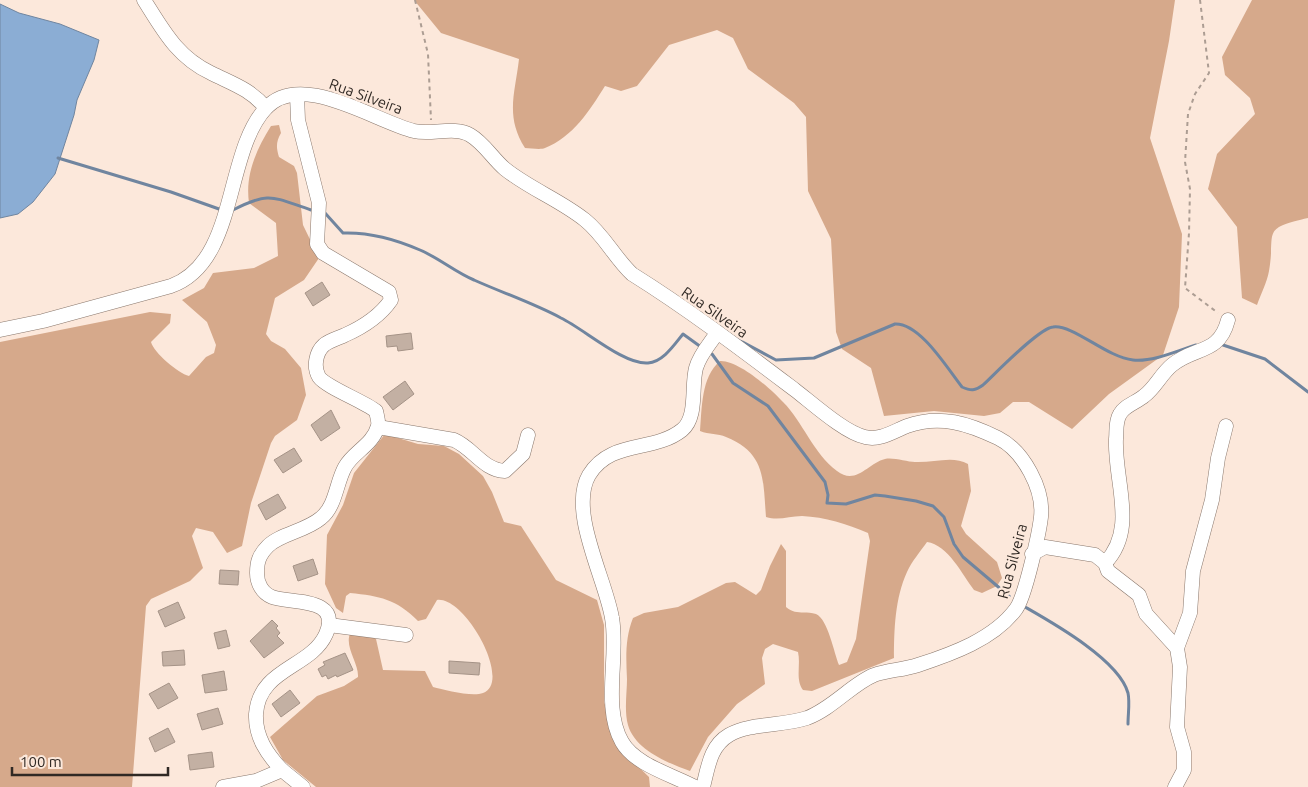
<svg xmlns="http://www.w3.org/2000/svg" width="1308" height="787" viewBox="0 0 1308 787" font-family="Ubuntu,sans-serif">
<rect width="100%" height="100%" fill="#fce8db"/>
<g fill="#d6a98b">
<path d="M414,0H1175L1169,41L1150,138L1182,234L1179,307L1163,355L1109,394L1072,429L1029,402H1013L1000,413L984,416L934,411L884,416L871,368L842,349L836,332L831,239L808,191L806,117L794,103L748,69L733,38L717,30L669,45L637,86L621,91L605,86C590,110 573,137 545,148C540,150 531,148 525,148C505,116 515,94 519,59L441,33Z"/>
<path d="M1252,0H1308V218C1260,229 1276,231 1269,271C1267,282 1261,294 1257,305L1242,298L1237,227L1208,189L1217,154L1255,114L1250,98L1225,75L1222,57Z"/>
<path d="M279,125L281,133C276,142 276,147 279,157L294,166L297,173L303,225L319,258L304,280L275,298L266,334L271,341L285,349L301,368L306,395L297,420L275,436L271,443L251,503L242,546L227,553L213,532L196,528L192,536L203,568L190,581L151,599L146,606L132,787H0V342L150,312L171,314L170,323L151,342C154,353 178,373 189,376L206,357L214,353L216,345L207,322L182,300L204,288L213,273L254,268L278,256L276,223L249,203C245,175 256,150 271,126Z"/>
<path d="M720,361C738,360 770,388 783,402C803,422 813,453 837,471C856,486 868,463 885,459C893,457 907,462 915,462C933,463 953,455 968,464L971,491L961,526L966,534L997,562L1002,578L997,586L982,593L974,590C962,574 948,545 927,542C920,552 912,561 907,572C895,598 894,630 894,658L812,691L803,690C795,679 801,665 798,652L773,644L765,649L762,658L765,684L737,704L708,737L690,771C668,763 635,750 628,725C624,711 627,692 627,679C626,658 625,638 633,618L644,613L678,607L726,583L735,582L756,595L761,590L770,566L781,544L786,551V607C796,616 805,610 816,614C828,619 834,653 839,665L847,662L856,639L870,541L868,533C847,524 825,517 802,516C789,516 779,521 766,517C763,480 766,453 726,437C718,433 709,435 700,431C702,408 701,377 720,361Z"/>
<path d="M385,434L418,444L444,446L459,454L483,476L492,492L504,522L521,526L556,580L597,600L604,625V702L620,749L649,777L650,787H316L283,760L270,737L317,696L344,686L358,677C359,663 343,645 351,632L368,634L376,639L383,670L425,671L433,687C444,690 472,697 483,693C513,682 465,596 437,600L426,619L418,621C396,599 380,596 350,593L346,596L343,613L336,608L325,584L327,535L343,505L354,473Z"/>
</g>
<path fill="#8badd4" stroke="#70859f" d="M0,4L19,13L60,24L99,40L94,60L77,100L74,115L55,174L33,202L18,214L0,218Z"/>
<g fill="none" stroke-linecap="round" stroke-linejoin="round">
<g stroke="#70859f" stroke-width="3">
<path d="M58,158L171,192L219,209"/>
<path d="M233,210C270,191 272,197 311,210"/>
<path d="M325,213L343,233C371,232 395,239 420,250C439,258 455,272 474,280C503,293 533,303 561,318C584,329 624,365 648,363C663,362 674,345 683,334L701,347"/>
<path d="M737,339L776,360L814,358L895,324C920,323 947,368 962,387C971,391 975,391 983,385C995,374 1039,328 1053,327C1073,324 1106,357 1133,360C1153,362 1177,351 1196,345"/>
<path d="M1223,345L1265,359L1308,392"/>
<path d="M712,354L733,383L768,406L825,482L828,495L827,503L846,504L875,495L885,496L916,501L933,506L944,517L954,544L963,557L1009,596"/>
<path d="M1025,607C1053,623 1119,660 1128,693C1130,702 1128,714 1128,724"/>
</g>
</g>
<g fill="#c3b0a3" stroke="#a59387">
<path d="M322,282L330,295L313,306L305,293Z"/>
<path d="M411,333L413,349L398,351L397,346L387,347L386,336Z"/>
<path d="M405,381L414,394L393,410L383,397Z"/>
<path d="M331,410L340,428L321,441L311,425Z"/>
<path d="M294,448L302,461L283,473L274,460Z"/>
<path d="M278,494L286,508L266,520L258,505Z"/>
<path d="M313,559L318,574L298,581L293,566Z"/>
<path d="M220,570L239,571L238,585L219,584Z"/>
<path d="M178,602L185,618L165,627L158,611Z"/>
<path d="M272,620L278,626L276,628L280,633L277,636L284,643L264,658L250,641Z"/>
<path d="M226,630L230,646L218,649L214,633Z"/>
<path d="M184,650L185,665L163,666L162,652Z"/>
<path d="M345,653L353,670L337,677L336,675L328,679L326,675L322,677L318,669L325,665L323,662Z"/>
<path d="M449,661L480,663L479,675L449,673Z"/>
<path d="M224,671L227,690L205,693L202,675Z"/>
<path d="M169,683L178,698L158,709L149,694Z"/>
<path d="M290,690L300,703L281,717L272,704Z"/>
<path d="M218,708L223,724L202,730L197,714Z"/>
<path d="M168,728L175,742L155,752L149,738Z"/>
<path d="M212,752L214,767L190,770L188,755Z"/>
</g>
<g fill="none" stroke-linecap="round" stroke-linejoin="round">
<defs>
<g id="minor">
<path d="M144,0C163,30 177,57 211,73C233,84 250,89 266,108"/>
<path d="M0,330L43,321L171,286C238,262 224,153 266,108C301,70 374,121 414,131C431,135 455,126 470,135C484,143 493,159 505,169C530,189 560,200 585,220C604,235 614,257 632,274C688,309 742,350 795,390C812,403 845,433 865,437C880,441 894,431 907,426C940,414 969,424 998,438C1024,451 1044,490 1041,517C1039,534 1025,597 1016,609C994,639 952,654 918,665C903,670 888,670 874,675C852,684 833,708 807,718C783,726 749,723 729,735C710,746 708,768 703,787"/>
<path d="M378,427L454,440C473,448 483,470 505,471L523,454L528,435"/>
<path d="M1032,554L1045,547L1095,555L1105,563L1108,571L1139,595L1146,614L1177,648L1180,667L1177,727L1184,752V770L1175,787"/>
<path d="M1105,563C1138,529 1114,481 1116,439C1117,431 1115,422 1120,414C1124,406 1137,402 1144,396C1155,388 1161,374 1172,365C1195,346 1219,355 1228,320"/>
<path d="M329,625L406,635"/>
<path d="M1177,648L1190,613L1193,571L1212,500L1218,458L1226,426"/>
<path d="M282,770C267,754 255,737 256,714C259,668 311,668 326,634C342,596 290,604 272,597C262,593 257,583 257,573C257,562 259,555 268,546C280,534 306,531 321,518C336,506 336,483 345,467C353,452 373,445 378,426C379,422 377,416 376,411C363,401 326,387 319,377C313,367 316,352 324,345C330,340 339,338 345,335C363,327 380,316 391,300L389,292L323,253L317,244L319,203L298,120L297,95"/>
<path d="M223,787L256,781L282,770L303,787"/>
<path d="M695,787C673,775 635,765 622,742C602,707 619,656 612,618C606,580 568,511 589,475C611,439 653,453 682,430C698,417 691,386 696,368C700,354 709,345 717,333"/>
</g>
</defs>
<use href="#minor" stroke="#89776c" stroke-width="15"/>
<g stroke="#ac9d93" stroke-width="2" stroke-dasharray="4 4" stroke-linecap="butt">
<path d="M415,0L428,54L431,120"/>
<path d="M1200,0L1209,73L1195,94L1188,114L1185,162L1190,189L1189,233L1185,288L1218,313"/>
</g>
<use href="#minor" stroke="#fff" stroke-width="14"/>
</g>
<g text-anchor="middle" dominant-baseline="central" stroke-width="4.5" stroke-linejoin="round" paint-order="stroke">
<g font-size="15" fill="#302924" stroke="#fce8db">
<text transform="translate(366 96) rotate(20)">Rua Silveira</text>
<text transform="translate(715 312) rotate(35)">Rua Silveira</text>
<text transform="translate(1012 561) rotate(-75)">Rua Silveira</text>
</g>
</g>
<path d="M12 767v8h156v-8" fill="none" stroke="#302924" stroke-width="2.5"/>
<text x="20" y="767" font-size="15" fill="#302924" stroke="#fce8db" stroke-width="4" paint-order="stroke">100 m</text>
</svg>
